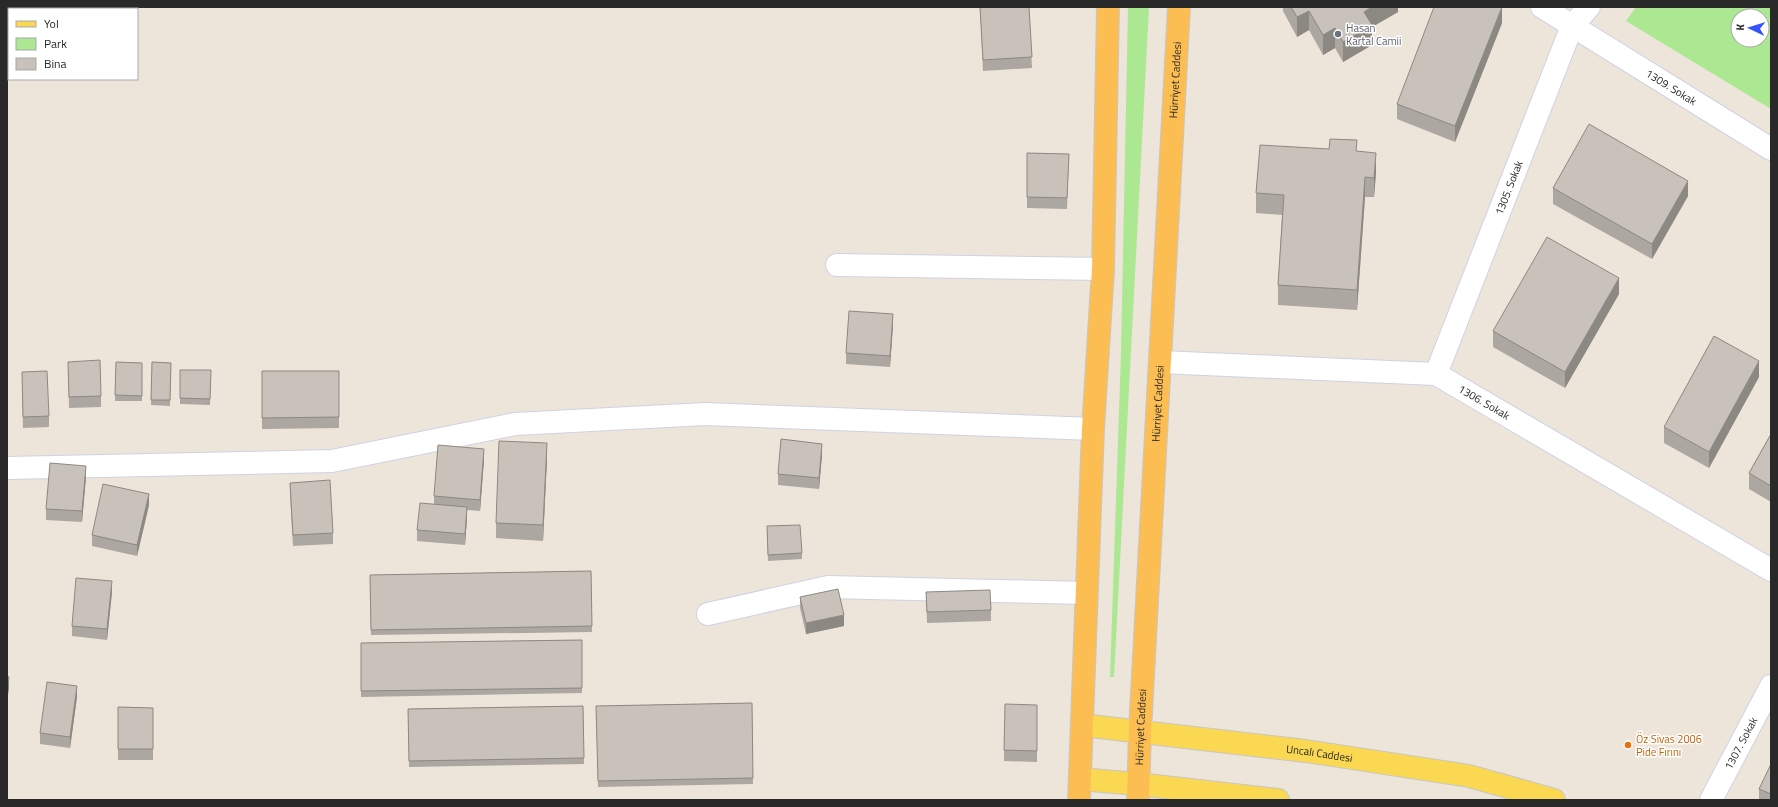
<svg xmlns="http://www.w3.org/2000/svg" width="1778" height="807" viewBox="0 0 1778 807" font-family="'Titillium Web',sans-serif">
<rect width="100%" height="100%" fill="#ede5da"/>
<g fill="#ace892" fill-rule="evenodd">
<path d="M1128,7H1149L1114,677H1110L1121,352Z"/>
<path d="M1636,7H1771V109L1626,21ZM1738,16H1762V40H1738Z"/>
</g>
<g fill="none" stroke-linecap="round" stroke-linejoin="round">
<defs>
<g id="minor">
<path id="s1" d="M1542,7L1771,149"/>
<path d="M837,265L1103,269"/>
<path id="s2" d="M1160,362L1436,374L1771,570"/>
<path id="s3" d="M1436,374L1572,26L1589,7"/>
<path d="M7,468L332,461L515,424L705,414L1093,429"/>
<path d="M708,614L828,587L1086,593"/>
<path id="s4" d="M1711,800L1771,686"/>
</g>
<g id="primary">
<path id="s5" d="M1082,725L1306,751L1469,776L1554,800"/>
<path d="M1080,779L1138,784L1278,800"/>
</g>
<g id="trunk">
<path d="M1079,800L1093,429L1103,269L1108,7"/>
<path id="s6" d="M1138,800L1140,731L1179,7"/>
</g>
</defs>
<use href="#minor" stroke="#cfd2e4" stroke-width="24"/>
<use href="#primary" stroke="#c7c7c7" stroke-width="24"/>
<use href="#trunk" stroke="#c7c7c7" stroke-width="24"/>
<use href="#minor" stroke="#fff" stroke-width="22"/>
<use href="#primary" stroke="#fad851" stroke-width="22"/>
<use href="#trunk" stroke="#fcbe52" stroke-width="22"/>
</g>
<g fill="#aca7a0">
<path d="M980,7H1029L1032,68L983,71Z"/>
<path d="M1283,7H1398V12L1372,27V45L1343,62L1335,48L1323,55L1309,30L1297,37L1283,11Z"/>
<path d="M1502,23L1455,142L1397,119V104Z"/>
<path d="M1357,151L1376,173L1374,197H1365L1357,310L1278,305V285L1282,215L1256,213V193Z"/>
<path d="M1027,153L1069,154L1067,209L1027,208Z"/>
<path d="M1553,188L1688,196L1652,259L1553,204Z"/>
<path d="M1619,294L1565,388L1493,347V331Z"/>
<path d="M893,325L890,367L846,364V353Z"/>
<path d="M68,362L101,396V407L69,408Z"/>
<path d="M116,362L142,363V401H115Z"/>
<path d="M152,362L171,363L170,406L151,405Z"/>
<path d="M180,370H211L210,405L180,404Z"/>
<path d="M262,371H339V428L262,429Z"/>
<path d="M22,372L49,416V427L23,428Z"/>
<path d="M1759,377L1709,468L1664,443V427Z"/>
<path d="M1771,434V502L1749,489V473Z"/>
<path d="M822,455L819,489L778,485V474Z"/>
<path d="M547,459L543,541L496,538V523Z"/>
<path d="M484,460L480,511L467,510V518L465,545L417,541V530L434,505V496Z"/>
<path d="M86,477L82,522L46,520V509Z"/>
<path d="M290,483L333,533V544L293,546L290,494Z"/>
<path d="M149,505L137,556L92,546V535Z"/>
<path d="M767,526L802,553V559L768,561Z"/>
<path d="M591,571L592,632L371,635L370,575Z"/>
<path d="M112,592L107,640L72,636V626Z"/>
<path d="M926,592L991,610V621L927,623Z"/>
<path d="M800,597L844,626L806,634L800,608Z"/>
<path d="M582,640V693L361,697V643Z"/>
<path d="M77,697L70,748L40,744V733Z"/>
<path d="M752,703L753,784L598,787L596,706Z"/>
<path d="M1037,705V762L1004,761V750Z"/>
<path d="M583,706L584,764L409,767L408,709Z"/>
<path d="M118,707L153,708V760H118Z"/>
<path d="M1771,764V800H1759V789Z"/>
</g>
<g fill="#8c8882">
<path d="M1372,7H1398V12L1372,27V45L1343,62V42L1364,12Z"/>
<path d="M1502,7V23L1455,142V126Z"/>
<path d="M1309,11V30L1297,37V17Z"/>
<path d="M1335,28V48L1323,55V35Z"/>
<path d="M1376,153V173L1374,197V178Z"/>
<path d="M1365,177V197L1357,310V290Z"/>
<path d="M1688,181V196L1652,259V244Z"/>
<path d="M1619,278V294L1565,388V372Z"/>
<path d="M893,314V325L890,367V356Z"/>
<path d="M1759,361V377L1709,468V452Z"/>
<path d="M547,443V459L543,541V525Z"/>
<path d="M822,444V455L819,489V478Z"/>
<path d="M484,449V460L480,511V500Z"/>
<path d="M86,466V477L82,522V511Z"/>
<path d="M149,494V505L137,556V545Z"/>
<path d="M467,507V518L465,545V534Z"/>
<path d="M112,581V592L107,640V629Z"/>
<path d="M844,615V626L806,634V623Z"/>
<path d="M9,677V688L7,703V692Z"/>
<path d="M77,686V697L70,748V737Z"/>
</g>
<g fill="#c8c2ba" stroke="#8c8882">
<path d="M980,7H1029L1032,57L983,60Z"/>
<path d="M1291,7H1372L1364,12L1372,25L1343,42L1335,28L1323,35L1309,11L1297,17Z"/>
<path d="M1434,7H1502L1455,126L1397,104Z"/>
<path d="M1589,124L1688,181L1652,244L1553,188Z"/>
<path d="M1330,139L1357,140L1356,151L1376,153L1374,178L1365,177L1357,290L1278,285L1284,195L1256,193L1260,145L1329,149Z"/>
<path d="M1027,153L1069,154L1067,198L1027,197Z"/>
<path d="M1547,237L1619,278L1565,372L1493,331Z"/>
<path d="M849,311L893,314L890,356L846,353Z"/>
<path d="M1714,336L1759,361L1709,452L1664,427Z"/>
<path d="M100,360L101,396L69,397L68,362Z"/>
<path d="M116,362L142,363V396L115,395Z"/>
<path d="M152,362L171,363L170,400H151Z"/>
<path d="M180,370H211L210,399L180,398Z"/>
<path d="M47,371L49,416L23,417L22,372Z"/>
<path d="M262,371H339V417L262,418Z"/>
<path d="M1771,434V486L1749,473Z"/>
<path d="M781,439L822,444L819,478L778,474Z"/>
<path d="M499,441L547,443L543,525L496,523Z"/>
<path d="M438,445L484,449L480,500L434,496Z"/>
<path d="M50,463L86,466L82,511L46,509Z"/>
<path d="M330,480L333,533L293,535L290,483Z"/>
<path d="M103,484L149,494L137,545L92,535Z"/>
<path d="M420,503L467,507L465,534L417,530Z"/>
<path d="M800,525L802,553L768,555L767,526Z"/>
<path d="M591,571L592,626L371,630L370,575Z"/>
<path d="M76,578L112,581L107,629L72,626Z"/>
<path d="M838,589L844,615L806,623L800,597Z"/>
<path d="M990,590L991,610L927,612L926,592Z"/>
<path d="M582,640V688L361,691V643Z"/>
<path d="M7,676L9,677L7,692Z"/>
<path d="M47,682L77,686L70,737L40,733Z"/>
<path d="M752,703L753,778L598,781L596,706Z"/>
<path d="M1005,704L1037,705V751L1004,750Z"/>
<path d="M583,706L584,758L409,761L408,709Z"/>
<path d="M118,707L153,708V749H118Z"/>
<path d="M1771,764V794L1759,789Z"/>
</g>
<circle fill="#6b7280" stroke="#fff" stroke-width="1.5" cx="1338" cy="34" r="4"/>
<circle fill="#e8710a" stroke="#fff" stroke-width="1.5" cx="1628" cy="745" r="4"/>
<g text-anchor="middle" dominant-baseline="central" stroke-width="3" stroke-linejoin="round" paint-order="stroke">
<g font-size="11" fill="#5b616d" stroke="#fff" text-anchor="start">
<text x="1346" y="28">Hasan<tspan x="1346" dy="13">Kartal Camii</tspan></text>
</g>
<g font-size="11" fill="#292929" stroke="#fff">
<text stroke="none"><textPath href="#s6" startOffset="721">Hürriyet Caddesi</textPath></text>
<text stroke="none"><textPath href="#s1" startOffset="152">1309. Sokak</textPath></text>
<text stroke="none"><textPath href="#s3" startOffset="200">1305. Sokak</textPath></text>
<text stroke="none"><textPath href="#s2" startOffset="332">1306. Sokak</textPath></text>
<text stroke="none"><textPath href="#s6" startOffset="397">Hürriyet Caddesi</textPath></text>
<text stroke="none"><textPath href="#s6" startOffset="73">Hürriyet Caddesi</textPath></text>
<text stroke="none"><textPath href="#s4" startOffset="64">1307. Sokak</textPath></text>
<text stroke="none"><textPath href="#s5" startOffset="239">Uncalı Caddesi</textPath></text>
</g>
<g font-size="11" fill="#c56008" stroke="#fff" text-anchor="start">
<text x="1636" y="739">Öz Sivas 2006<tspan x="1636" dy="13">Pide Fırını</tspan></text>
</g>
</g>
<rect width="1778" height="807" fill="none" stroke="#292929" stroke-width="16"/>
<rect x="8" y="8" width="130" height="72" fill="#ffffff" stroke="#a9a9a9"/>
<rect x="16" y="21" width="20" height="6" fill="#fad851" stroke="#a9a9a9"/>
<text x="44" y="28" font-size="12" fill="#292929">Yol</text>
<rect x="16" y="38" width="20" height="12" fill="#ace892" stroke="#a9a9a9"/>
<text x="44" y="48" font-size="12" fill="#292929">Park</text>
<rect x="16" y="58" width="20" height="12" fill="#c8c2ba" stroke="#a9a9a9"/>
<text x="44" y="68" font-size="12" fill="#292929">Bina</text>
<g transform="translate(1750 28) rotate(274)"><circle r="19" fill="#ffffff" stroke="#a9a9a9"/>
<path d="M0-3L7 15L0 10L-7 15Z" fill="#3554ff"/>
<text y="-6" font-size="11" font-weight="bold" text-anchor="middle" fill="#292929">K</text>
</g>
</svg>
